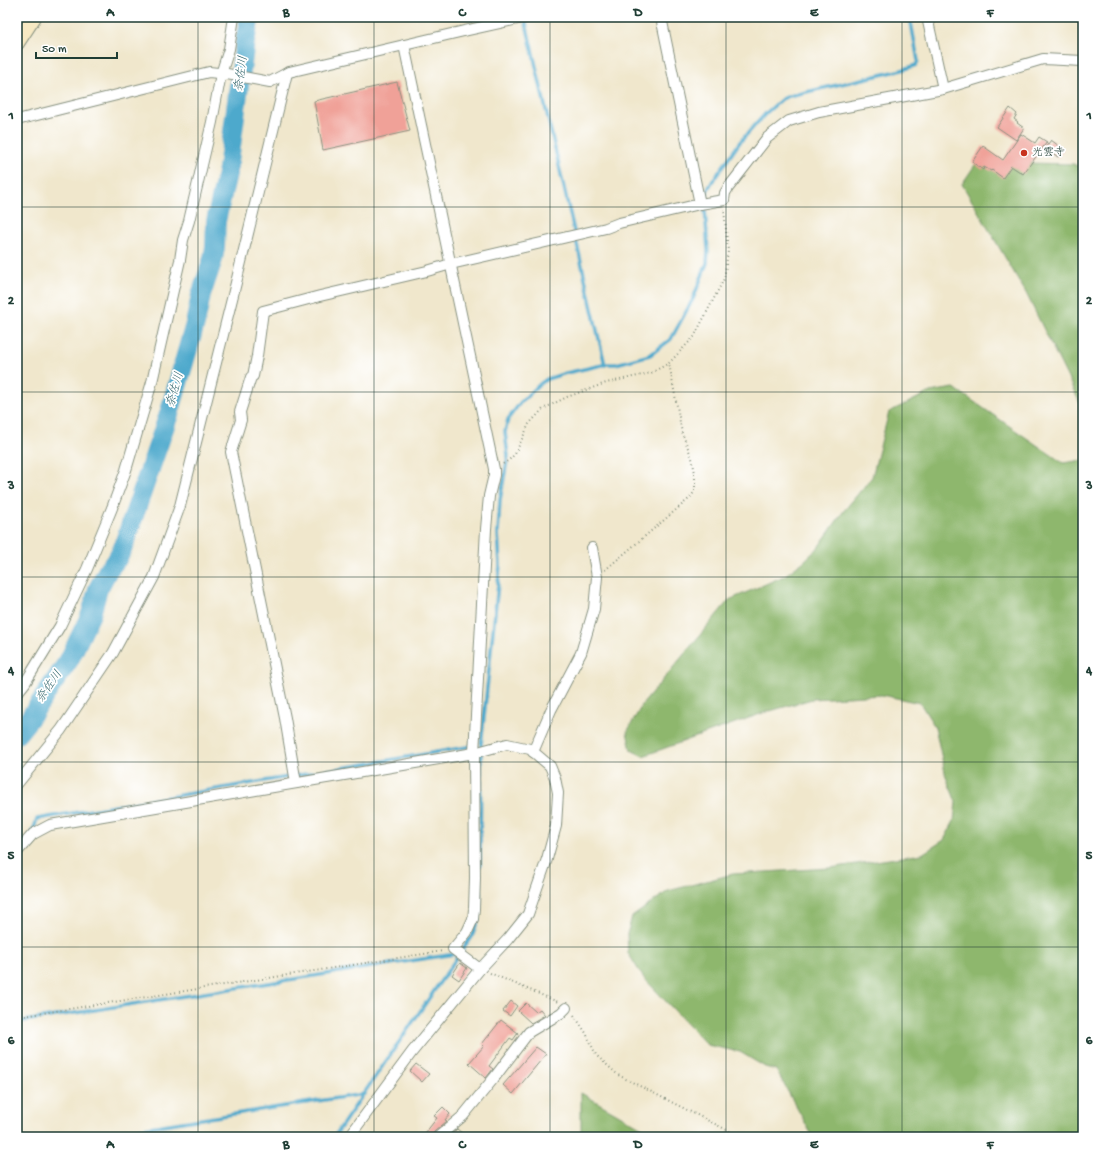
<svg xmlns="http://www.w3.org/2000/svg" width="1100" height="1154" viewBox="0 0 1100 1154" font-family="'Gochi Hand','Klee One',sans-serif">
<rect width="100%" height="100%" fill="#fff"/>
<filter id="ink" filterUnits="userSpaceOnUse"><feTurbulence type="fractalNoise" baseFrequency=".025" numOctaves="2"/><feDisplacementMap in="SourceGraphic" scale="8" xChannelSelector="R" yChannelSelector="G"/><feConvolveMatrix kernelMatrix="1 2 1 2 8 2 1 2 1" color-interpolation-filters="sRGB"/></filter>
<filter id="wash" filterUnits="userSpaceOnUse"><feTurbulence type="fractalNoise" baseFrequency=".012" numOctaves="4" result="noise"/><feDisplacementMap in="SourceGraphic" scale="16" xChannelSelector="R" yChannelSelector="G"/><feGaussianBlur stdDeviation="0.9" result="paint"/><feColorMatrix in="noise" values="0 0 0 0 0 0 0 0 0 0 0 0 0 0 0 0 0 1.4 0 .05"/><feComposite in="paint" operator="in"/></filter>
<g filter="url(#wash)">
<rect width="100%" height="100%" fill="#f0e7cc"/>
<g fill="#8eb76d" stroke="#567a50">
<path d="M977,162L1073,164L1083,168V409L1026,293L962,184Z"/>
<path d="M954,388L1063,463L1083,460V1137H813L776,1070L765,1067L740,1052L707,1045L643,977L628,953L627,934L632,917L668,891L733,874L830,868L922,854L944,840L954,821L956,802L946,777L935,727L920,703L882,695L812,699L763,713L643,756L631,750L627,732L642,705L729,600L784,576L803,562L817,549L843,512L872,477L889,412L930,392Z"/>
<path d="M581,1093L658,1137H581Z"/>
</g>
<g fill="none" stroke-linecap="round" stroke-linejoin="round">
<g stroke="#4ea9cc" stroke-width="3.5">
<path d="M525,19L605,365"/>
<path d="M32,831L34,828L37,819L473,746"/>
<path d="M480,866L481,745L500,565L498,533L500,500L508,456L505,432L508,419L520,403L540,384L547,379L566,373L607,364H616L650,355L671,339L693,299L707,263L708,251L705,208L707,191L712,182L740,142L766,113L782,99L789,96L902,70L916,65L918,61L910,17"/>
<path d="M17,1022L455,954"/>
<path d="M84,1137L364,1094"/>
<path d="M334,1137L473,934L479,916L480,882"/>
</g>
<path stroke="#4ea9cc" stroke-width="20" d="M17,734L29,719L69,660L91,614L98,589L108,570L117,559L123,547L170,411L195,324L201,295L213,259L215,247L216,221L228,169L245,41L250,17"/>
</g>
<g id="blocks">
<g fill="#f0a198">
<path d="M397,82L410,131L323,150L314,101Z"/>
<path d="M1010,108L1017,114L1014,119L1018,122L1017,123L1024,128L1016,140L997,127Z"/>
<path d="M1021,134L1035,143L1039,137L1047,142L1023,174L1011,166L1003,178L992,170L991,171L984,167L983,170L972,162L983,146L1003,160Z"/>
<path d="M1051,140L1063,149L1058,157L1045,148Z"/>
<path d="M460,963L467,968L459,980L452,975Z"/>
<path d="M511,1001L517,1006L510,1016L503,1011Z"/>
<path d="M526,1003L536,1012L540,1009L545,1015L531,1023L518,1011Z"/>
<path d="M501,1020L518,1033L513,1040L510,1038L489,1066L493,1069L486,1078L469,1063L484,1046L482,1044Z"/>
<path d="M536,1047L546,1054L513,1094L503,1085Z"/>
<path d="M416,1064L429,1074L422,1082L410,1071Z"/>
<path d="M443,1107L450,1114L445,1120L447,1121L434,1132L432,1137H422L437,1118L434,1116Z"/>
<path d="M457,1129L467,1137H448Z"/>
</g>
</g>
</g>
<g filter="url(#ink)">
<use href="#blocks" fill-opacity="0" stroke="#889280" stroke-width="1"/>
<g fill="none" stroke-linecap="round" stroke-linejoin="round">
<defs>
<g id="street">
<path d="M661,17L700,204"/>
<path d="M927,17L943,89"/>
<path d="M404,45L494,469V475L489,496L486,529L474,753L475,878L474,909L473,919L467,932L453,949L480,969"/>
<path d="M17,120L209,72L227,74L270,82L289,72L464,31L527,17"/>
<path d="M17,693L25,683L60,626L87,569L112,508L126,470L152,382L180,260L183,240L189,221L212,122L221,74L229,49L234,17"/>
<path d="M533,752L551,710L581,653L594,609L597,577L592,548"/>
<path d="M296,783L285,718L231,452L241,420L240,412L251,377L253,376L257,356L263,311L320,296L427,271L451,264L606,228L619,223L700,204L724,200L725,193L728,188L767,138L789,121L819,112L943,89L1043,59L1083,61"/>
<path d="M17,784L61,730L113,653L154,577L180,506L233,295L287,73"/>
<path d="M17,852L33,834L50,825L474,753L507,744L530,749L550,766L555,778L558,793L556,826L547,859L528,914L508,939L480,969L412,1052L349,1137"/>
<path d="M438,1137L463,1116L494,1078L529,1032L561,1013L566,1008"/>
</g>
<path id="secondary" d="M17,43L34,17"/>
</defs>
<use href="#street" stroke="#889280" stroke-width="12"/>
<use href="#secondary" stroke="#889280" stroke-width="16"/>
<g stroke="#889280" stroke-width="2" stroke-dasharray="1 3" stroke-linecap="butt">
<path d="M503,464L509,460L515,454L529,424L543,409L567,397L606,383L651,373L669,363L694,337L724,279L728,251L724,209"/>
<path d="M605,570L690,498L695,491V473L692,458L682,433L669,363"/>
<path d="M490,973L558,1002"/>
<path d="M574,1015L586,1033L596,1055L618,1075L703,1118L731,1132L735,1137"/>
<path d="M17,1017L443,951"/>
</g>
<use href="#street" stroke="#fff" stroke-width="10"/>
<use href="#secondary" stroke="#f7e9c3" stroke-width="14"/>
</g>
</g>
<path fill="none" stroke="#1f3d34" stroke-width="1" stroke-opacity="0.55" d="M198,17V1137M374,17V1137M550,17V1137M726,17V1137M902,17V1137M17,207H1083M17,392H1083M17,577H1083M17,762H1083M17,947H1083"/>
<circle fill="#c8321e" stroke="#fff" stroke-width="1.5" cx="1024" cy="153" r="4"/>
<g text-anchor="middle" dominant-baseline="central" stroke-width="3.5" stroke-linejoin="round" paint-order="stroke">
<g font-size="11" fill="#1f3d34" stroke="#fff" text-anchor="start">
<text x="1032" y="153">光雲寺</text>
</g>
<g font-size="12" font-style="italic" fill="#2f6369" stroke="#fff">
<text transform="translate(242 74) rotate(-82)">奈佐川</text>
<text transform="translate(176 390) rotate(-74)">奈佐川</text>
<text transform="translate(50 687) rotate(-55)">奈佐川</text>
</g>
</g>
<rect width="1100" height="1154" fill="none" stroke="#fff" stroke-width="44"/>
<path d="M36 52v6h81v-6" fill="none" stroke="#1f3d34" stroke-width="2"/>
<text x="42" y="52" font-size="12" fill="#1f3d34" stroke="#ffffff" stroke-width="3" paint-order="stroke">50 m</text>
<rect x="22" y="22" width="1056" height="1110" fill="none" stroke="#1f3d34" stroke-width="1.5"/>
<g font-size="13" text-anchor="middle" font-weight="bold" fill="#1f3d34">
<text x="110" y="16">A</text>
<text x="286" y="16">B</text>
<text x="462" y="16">C</text>
<text x="638" y="16">D</text>
<text x="814" y="16">E</text>
<text x="990" y="16">F</text>
<text x="11" y="119">1</text>
<text x="1089" y="119">1</text>
<text x="11" y="304">2</text>
<text x="1089" y="304">2</text>
<text x="11" y="489">3</text>
<text x="1089" y="489">3</text>
<text x="11" y="674">4</text>
<text x="1089" y="674">4</text>
<text x="11" y="859">5</text>
<text x="1089" y="859">5</text>
<text x="11" y="1044">6</text>
<text x="1089" y="1044">6</text>
<text x="110" y="1148">A</text>
<text x="286" y="1148">B</text>
<text x="462" y="1148">C</text>
<text x="638" y="1148">D</text>
<text x="814" y="1148">E</text>
<text x="990" y="1148">F</text>
</g>
</svg>
